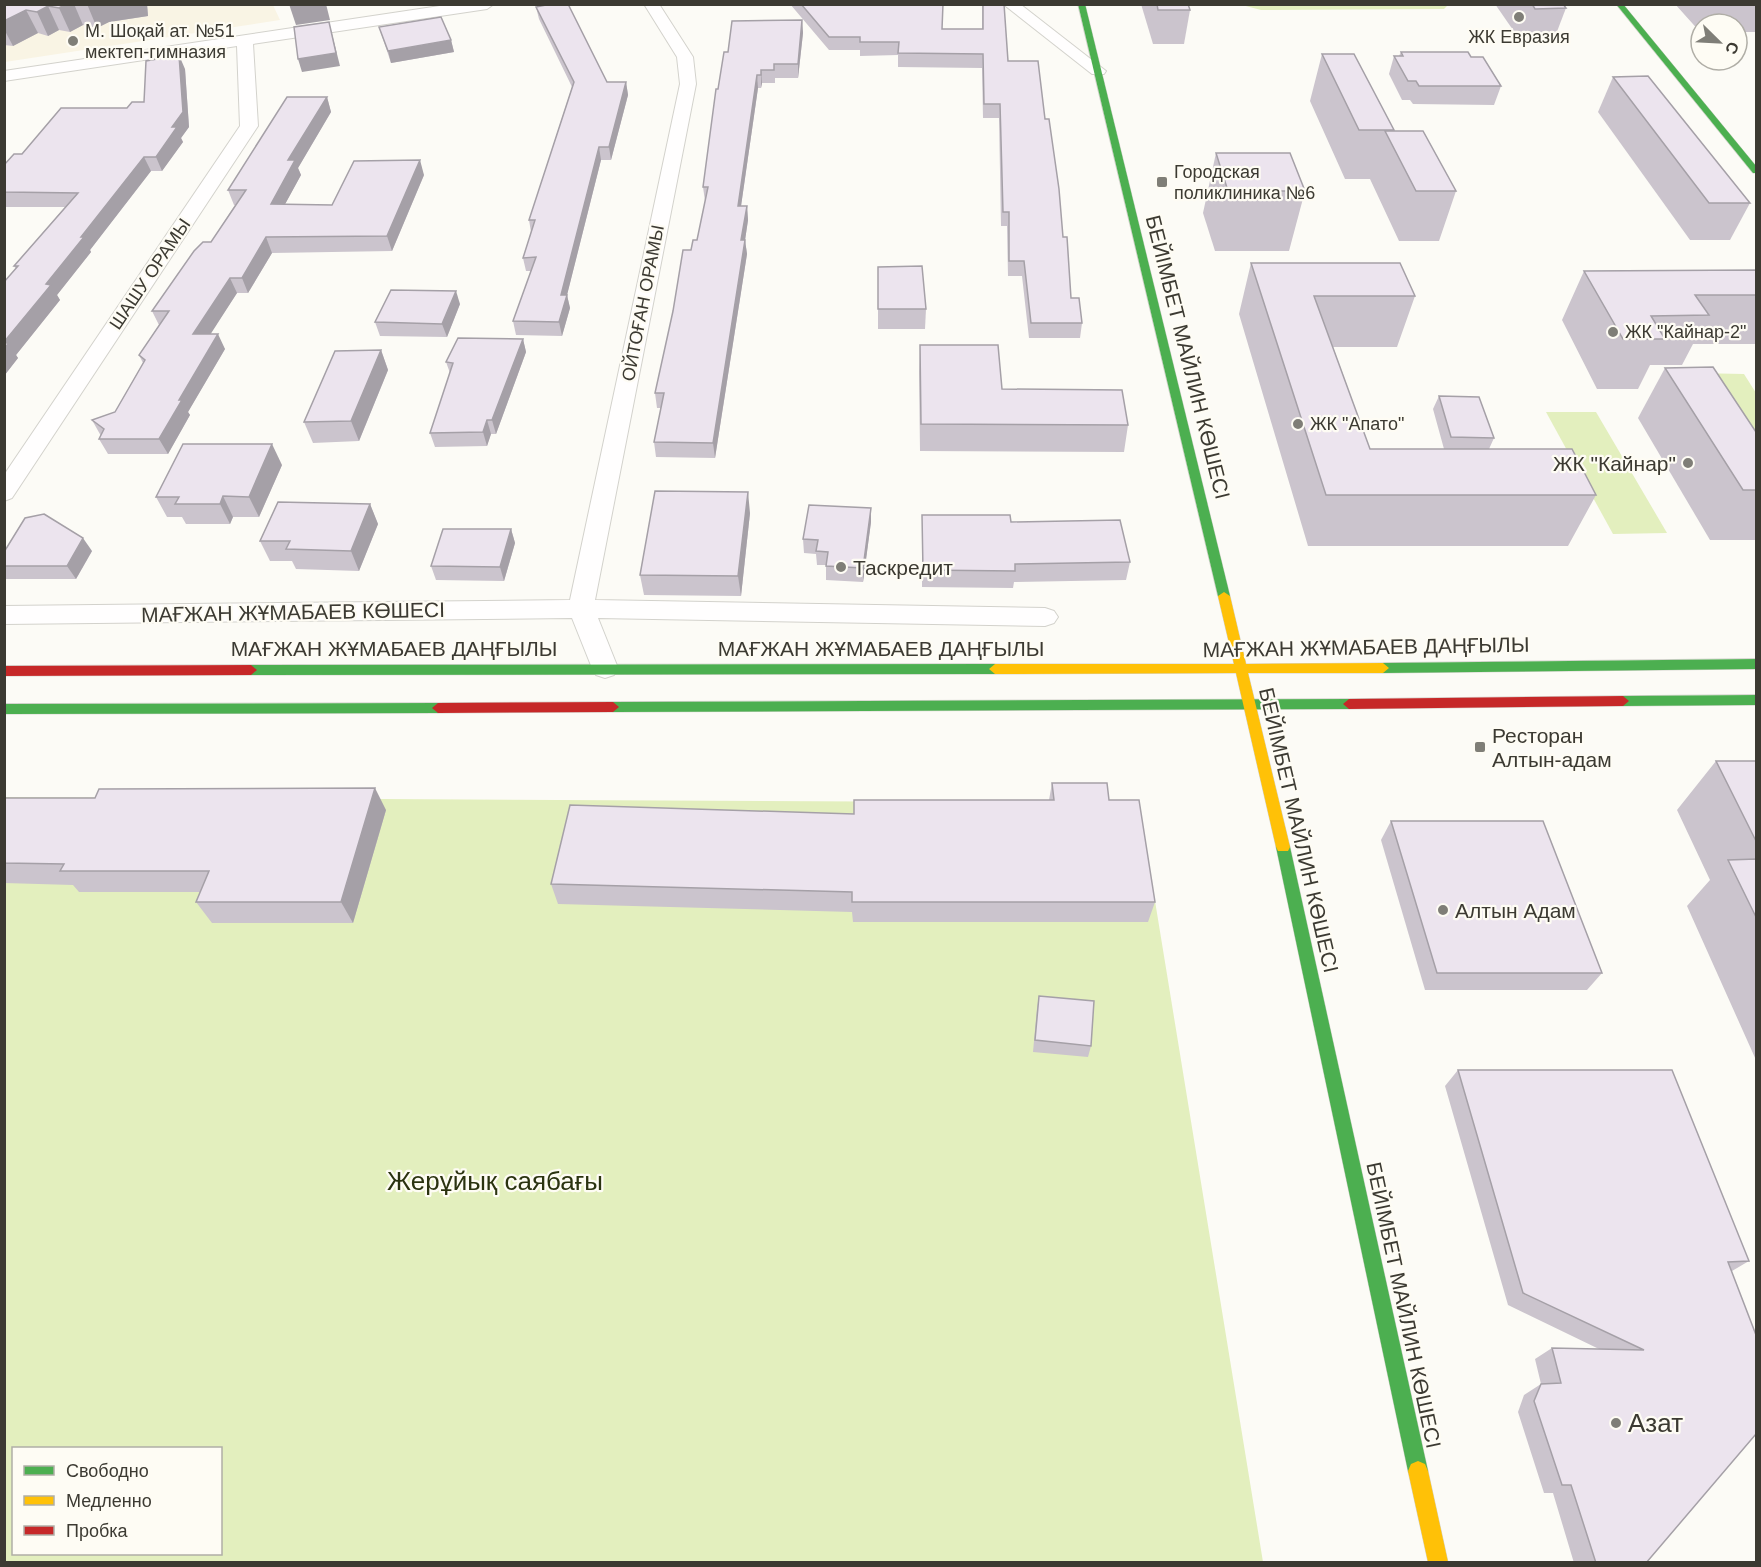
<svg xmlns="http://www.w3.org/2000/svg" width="1761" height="1567" viewBox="0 0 1761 1567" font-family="Helvetica,sans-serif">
<rect width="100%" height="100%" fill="#fcfbf6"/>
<path fill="#f9f4e4" d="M5,5H273L280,20L5,62Z"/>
<g fill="#e3efbe" fill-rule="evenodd">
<path d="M1449,4L1444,9L1261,10L1242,5Z"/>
<path d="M1695,373L1744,374L1756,393V472Z"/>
<path d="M1546,412H1596L1667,533L1613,534Z"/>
<path d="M5,797L1139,803L1263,1562H5ZM14,1448H220V1554H14Z"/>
</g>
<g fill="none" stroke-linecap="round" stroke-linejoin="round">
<defs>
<g id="street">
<path d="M453,4H494L487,9L253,44L258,126L12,498L4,501V475L240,126L237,46L4,81V71Z"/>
<path d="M644,4H659L693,57L696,84L595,600L1045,608L1054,611L1058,617L1054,623L1045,626L598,618L618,668L614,675L605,678L596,675L592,668L572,618L4,624V606L570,600L680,84L677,57Z"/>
<path d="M1003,4H1020L1106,71L1104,74H1092Z"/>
</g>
<g id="fast">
<path d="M1078,4H1085L1230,596L1224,600L1218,596Z"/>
<path d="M1616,4H1623L1756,166V173H1753Z"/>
<path d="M1756,659V669L1383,673L1377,668L1383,663Z"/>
<path d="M995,664L1001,669L995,674L251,675L245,670L251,665Z"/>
<path d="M1756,695V705L1623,706L1617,701L1623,696Z"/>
<path d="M1349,699L1355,704L1349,709L613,712L607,707L613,702Z"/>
<path d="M438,703L444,708L438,713L4,714V704Z"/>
<path d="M1283,841L1288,843L1290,847L1428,1471L1425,1478L1418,1481L1411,1478L1408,1471L1276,847L1278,843Z"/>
</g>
<g id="slow">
<path d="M1224,592L1230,596L1246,664L1383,663L1389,668L1383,673H1248L1290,847L1288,851H1278L1276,847L1236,673L995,674L989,669L995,664H1234L1218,596Z"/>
<path d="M1418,1461L1425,1464L1428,1471L1448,1562H1428L1408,1471L1411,1464Z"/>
</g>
<g id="jam">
<path d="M251,665L257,670L251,675L4,676V666Z"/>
<path d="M1623,696L1629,701L1623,706L1349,709L1343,704L1349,699Z"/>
<path d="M613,702L619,707L613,712L438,713L432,708L438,703Z"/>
</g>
</defs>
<use href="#street" stroke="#d3d2cc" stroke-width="2"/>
<use href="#fast" stroke="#d3d2cc" stroke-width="1"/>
<use href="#slow" stroke="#d3d2cc" stroke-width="1"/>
<use href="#jam" stroke="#d3d2cc" stroke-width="1"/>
<use href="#street" fill="#fffefe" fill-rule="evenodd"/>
<use href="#fast" fill="#4caf50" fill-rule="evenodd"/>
<use href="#slow" fill="#ffc107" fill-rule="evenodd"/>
<use href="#jam" fill="#c62828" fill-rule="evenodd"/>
</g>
<g fill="#cbc4cd">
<path d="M4,4H147L148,16L109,22L97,28L83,25L70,32L59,30L48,36L38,33L13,46L4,45Z"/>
<path d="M790,4H943L942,29H982V4H1004L1008,61L1045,119L1071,298L1082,323L1080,338H1029L1022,276H1008L1007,226H1001L999,118H983L982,68L898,67V55L860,56V50H829Z"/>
<path d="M1141,4H1188L1190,10L1184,44H1153Z"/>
<path d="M1495,4H1563L1566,8L1553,42L1522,43Z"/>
<path d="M1675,4H1756V32H1737V24H1701V33Z"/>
<path d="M536,7L607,82H626L628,95L611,160H601L567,295L570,308L562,336L516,335L513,321L531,271H526L523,258L531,232L529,220L572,87L539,19Z"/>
<path d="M802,20L803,33L798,78H775V83H762L761,88H758L741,206H747L748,220L745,240L747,254L715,458L656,457L654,442L661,408H657L655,393L691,250L697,240L705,201L703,187L718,89L728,52Z"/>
<path d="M379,27L451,40L454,52L391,63Z"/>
<path d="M1401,52L1471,57L1501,86L1494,105L1413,104L1410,100H1402L1389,74L1394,56H1399Z"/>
<path d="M1322,54L1394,131L1456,191L1439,241H1399L1370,179H1345L1310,101Z"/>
<path d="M185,69L189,127L181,138L183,142L162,171H151L90,250L91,252L57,295L60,300L16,355L18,358L4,376L16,269L14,266L65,207H4V165L22,154L127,108L144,102Z"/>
<path d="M1613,77L1750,203L1730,240H1690L1598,112Z"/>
<path d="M327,97L331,112L298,168L301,175L285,204L332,205L424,175L392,251L272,253L248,293H237L210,334L225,349L188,412L190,415L168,454H108L99,439L101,436L92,420L115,412L143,363L139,355L159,325L152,311L211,242L235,205H234L228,190Z"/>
<path d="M1216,153L1305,191L1289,251H1215L1203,213Z"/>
<path d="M1251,263L1415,296L1397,347H1333L1370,449H1444L1433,409L1439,396L1494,438L1489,449L1596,495L1568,546H1308L1239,314Z"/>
<path d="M878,267L926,309L925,329H878Z"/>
<path d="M1756,270V344H1693L1682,365H1650L1638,389H1597L1562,320L1584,271Z"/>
<path d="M460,304L447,337L380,336L375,322Z"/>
<path d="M523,339L526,352L496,434H491L487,446L435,447L430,433L450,373L446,362Z"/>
<path d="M920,345L1002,389L1128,425L1124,452L920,451L919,372Z"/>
<path d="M381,350L388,370L359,441L313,443L304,422Z"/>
<path d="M1665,368L1756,432V540H1710L1638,418Z"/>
<path d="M282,465L259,517H233L230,524H186L182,517H167L156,497Z"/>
<path d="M370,504L378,524L359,571L296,569L292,561H270L260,541Z"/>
<path d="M750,513L741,596L644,595L640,575Z"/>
<path d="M922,515L1011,522L1130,562L1126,580L1014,582L1013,588L922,587Z"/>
<path d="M871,522L863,582L826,580V565H817L816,554L804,553L803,539Z"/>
<path d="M511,529L515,543L504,581L436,580L431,566Z"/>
<path d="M92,551L76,579H6L4,578V552Z"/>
<path d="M1716,761H1756V1060L1687,906L1710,880L1677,810Z"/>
<path d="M1052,783L1109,800L1155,902L1148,922H853L852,912L558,904L551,884L854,814L1049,800Z"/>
<path d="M4,798L386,810L353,923H212L196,902L200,892H79L73,885L4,883Z"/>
<path d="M1391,821L1602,973L1587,990H1425L1381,840Z"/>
<path d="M1039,996L1091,1046L1088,1057L1033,1052L1037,1008Z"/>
<path d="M1458,1070L1749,1261L1732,1271L1646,1563H1574L1553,1493H1544L1518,1412L1524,1395L1541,1384L1535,1359L1552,1348L1599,1349L1508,1305L1445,1086Z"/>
</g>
<g fill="#a5a0a7">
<path d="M66,4H74L83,25L70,32L59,8Z"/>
<path d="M87,4H147L148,16L109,22L97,28Z"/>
<path d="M289,4H326L330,20L296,25Z"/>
<path d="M48,6L59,30L48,36L37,12Z"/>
<path d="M26,10L38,33L13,46L4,29V21Z"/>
<path d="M802,20L803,33L798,78V64Z"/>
<path d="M329,22L340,66L302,72L298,59Z"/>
<path d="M451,40L454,52L391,63L388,51Z"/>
<path d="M179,55L185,69L189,127L181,138L183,142L162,171L156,157L172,127Z"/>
<path d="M761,70L762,83L761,88Z"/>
<path d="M757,75L758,88L739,220L738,206Z"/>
<path d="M626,82L628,95L611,160L609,147Z"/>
<path d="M327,97L331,112L298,168L301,175L277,219L271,204L288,160Z"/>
<path d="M599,147L601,160L566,299L567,295L570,308L562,336L559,322L561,295Z"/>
<path d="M144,157L151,171L90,250L91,252L57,295L60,300L16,355L18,358L4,376V342L46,284L81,237Z"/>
<path d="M420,160L424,175L392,251L387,236Z"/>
<path d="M747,206L748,220L743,254L741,240Z"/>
<path d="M266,237L272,253L248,293L242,278Z"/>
<path d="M745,240L747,254L715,458L713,443Z"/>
<path d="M230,278L237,293L201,349L193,334Z"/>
<path d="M456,291L460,304L447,337L442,324Z"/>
<path d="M218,334L225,349L188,412L190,415L168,454L159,439L179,400Z"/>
<path d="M523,339L526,352L496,434L492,420Z"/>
<path d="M381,350L388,370L359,441L351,421Z"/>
<path d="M487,420L491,434L487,446L483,432Z"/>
<path d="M272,444L282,465L259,517L249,497Z"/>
<path d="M748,492L750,513L741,596L738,576Z"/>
<path d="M223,496L233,517L230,524L220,504Z"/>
<path d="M370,504L378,524L359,571L351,551Z"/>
<path d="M871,508V522L863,582V568Z"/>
<path d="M511,529L515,543L504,581L500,567Z"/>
<path d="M83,538L92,551L76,579L67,566Z"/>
<path d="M375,788L386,810L353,923L341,902Z"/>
</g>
<g fill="#ece4ee" stroke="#a5a0a7" stroke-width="1.5">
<path d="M4,4H66L59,8L48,6L37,12L26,10L4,21Z"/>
<path d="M551,4H568L607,82H626L609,147H599L561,295H567L559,322L513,321L536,257L523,258L535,220H529L574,82L536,7Z"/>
<path d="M801,4H943L942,29H983V4H1004L1008,61H1038L1045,119H1049L1059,189L1063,237H1067L1071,298H1079L1082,323H1031L1024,261H1009V212H1003L1000,104H984L983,54L898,53L899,42H860V37H829Z"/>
<path d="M1157,4H1188L1190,10H1158Z"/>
<path d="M1532,4H1563L1566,8L1535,9Z"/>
<path d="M441,17L451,40L388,51L379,27Z"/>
<path d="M802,20L798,64H774V70H761V75H757L738,206H747L741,240H745L713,443L654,442L664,393H655L673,311L683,250H691L693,240H697L708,187H703L716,89H718L724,52H728L732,21Z"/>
<path d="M329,22L336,53L298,59L294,27Z"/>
<path d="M1401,52H1468L1471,57H1483L1501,86H1419L1416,81H1408L1394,56H1403Z"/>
<path d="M1322,54H1354L1394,130H1359Z"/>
<path d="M179,55L183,112L172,127H177L156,157H144L81,237H84L46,284L51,285L4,342V282L18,266H14L78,193L4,192V165L14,154H22L61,108H127L132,102H144L146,61Z"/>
<path d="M1648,76L1750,203H1709L1613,77Z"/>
<path d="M287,97H327L288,160H295L271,204L332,205L354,161L420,160L387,236L266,237L242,278H230L193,334H218L179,400H182L159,439H99L104,429L92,420L115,412L145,360L139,355L169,311H152L194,251L203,242H211L246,190H228Z"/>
<path d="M1385,131H1423L1456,191H1416Z"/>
<path d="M1216,153H1290L1305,191H1228Z"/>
<path d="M1251,263H1400L1415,296H1314L1370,449H1572L1596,495H1326Z"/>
<path d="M922,266L926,309H878V267Z"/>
<path d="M1756,270V295H1695L1709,315L1651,316L1665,339H1623L1584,271Z"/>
<path d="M391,290L456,291L442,324L375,322Z"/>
<path d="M458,338L523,339L492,420H487L483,432L430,433L453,363L446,362Z"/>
<path d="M4,343H9L4,348Z"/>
<path d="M920,345H998L1002,389L1122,390L1128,425L921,424Z"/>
<path d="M381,350L351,421L304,422L335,351Z"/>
<path d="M1713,367L1756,432V490H1743L1665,368Z"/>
<path d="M1439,396L1479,397L1494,438L1451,437Z"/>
<path d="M183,444H272L249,497L223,496L220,504H175L179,497H156Z"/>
<path d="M655,491L748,492L738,576L640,575Z"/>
<path d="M278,502L370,504L351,551L286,549L290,541H260Z"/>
<path d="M809,505L871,508L863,568L826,566L828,552L816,551L818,540L803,539Z"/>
<path d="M44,514L83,538L67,566H4V552L25,518Z"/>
<path d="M922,515H1010L1011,522L1120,520L1130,562L1015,564V571L923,570Z"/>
<path d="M443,529H511L500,567L431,566Z"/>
<path d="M1716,761H1756V841Z"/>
<path d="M1052,783H1107L1109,800H1139L1155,902H852V892L551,884L570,805L854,814V800H1054Z"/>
<path d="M375,788L341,902H196L209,871H60L64,864L4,863V798H95L99,789Z"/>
<path d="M1391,821H1543L1602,973H1437Z"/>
<path d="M1756,859V917L1728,860Z"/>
<path d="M1039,996L1094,1001L1091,1046L1035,1040Z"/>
<path d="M1458,1070H1672L1749,1261L1728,1262L1756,1335V1434L1646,1563H1596L1571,1485H1562L1534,1401L1541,1384L1561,1383L1552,1348L1644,1350L1523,1293Z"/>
</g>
<g fill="#7f7e77" stroke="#fefcf4" stroke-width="2">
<circle cx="1519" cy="17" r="6"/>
<circle cx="73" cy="41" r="6"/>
<rect x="1156" y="176" width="12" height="12" rx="3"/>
<circle cx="1613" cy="332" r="6"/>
<circle cx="1298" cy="424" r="6"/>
<circle cx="1688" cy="463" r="6"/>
<circle cx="841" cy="567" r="6"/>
<rect x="1474" y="741" width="12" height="12" rx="3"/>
<circle cx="1443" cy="910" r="6"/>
<circle cx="1616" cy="1423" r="6"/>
</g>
<g text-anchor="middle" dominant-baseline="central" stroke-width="4.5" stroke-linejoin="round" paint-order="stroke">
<g font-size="18" fill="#3c3a32" stroke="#fefcf4" text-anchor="start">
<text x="85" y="31">М. Шоқай ат. №51<tspan x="85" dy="21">мектеп-гимназия</tspan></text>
<text x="1519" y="37" text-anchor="middle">ЖК Евразия</text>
<text x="1174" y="172">Городская<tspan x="1174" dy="21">поликлиника №6</tspan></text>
<text x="1625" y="332">ЖК "Кайнар-2"</text>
<text x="1310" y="424">ЖК "Апато"</text>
</g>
<g font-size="18" fill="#3c3a32" stroke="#fefcf4">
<text transform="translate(150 274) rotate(-56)">ШАШУ ОРАМЫ</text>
<text transform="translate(643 303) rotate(-79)">ОЙТОҒАН ОРАМЫ</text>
</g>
<g font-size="21" fill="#3c3a32" stroke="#fefcf4">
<text transform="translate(1188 357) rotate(76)">БЕЙІМБЕТ МАЙЛИН КӨШЕСІ</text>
<text transform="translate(293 612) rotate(-1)">МАҒЖАН ЖҰМАБАЕВ КӨШЕСІ</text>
<text transform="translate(1366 647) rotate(-1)">МАҒЖАН ЖҰМАБАЕВ ДАҢҒЫЛЫ</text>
<text x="394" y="648">МАҒЖАН ЖҰМАБАЕВ ДАҢҒЫЛЫ</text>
<text x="881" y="648">МАҒЖАН ЖҰМАБАЕВ ДАҢҒЫЛЫ</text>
<text transform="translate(1299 830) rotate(77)">БЕЙІМБЕТ МАЙЛИН КӨШЕСІ</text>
<text transform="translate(1404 1305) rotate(78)">БЕЙІМБЕТ МАЙЛИН КӨШЕСІ</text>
</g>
<g font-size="21" fill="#3c3a32" stroke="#fefcf4" text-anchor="start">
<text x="1676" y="463" text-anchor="end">ЖК "Кайнар"</text>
<text x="853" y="567">Таскредит</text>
<text x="1492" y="735">Ресторан<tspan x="1492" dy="24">Алтын-адам</tspan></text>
<text x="1455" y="910">Алтын Адам</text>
</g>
<g font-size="26" fill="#2b3310" stroke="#fefcf4">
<text x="495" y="1181">Жерұйық саябағы</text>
</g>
<g font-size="26" fill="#3c3a32" stroke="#fefcf4" text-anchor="start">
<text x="1628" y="1423">Азат</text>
</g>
</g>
<rect width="1761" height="1567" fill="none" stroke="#3c3a32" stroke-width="12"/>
<rect x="12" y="1447" width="210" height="108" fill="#fefcf4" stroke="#b0aea6" stroke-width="1.5"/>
<rect x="24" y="1466" width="30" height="9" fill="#4caf50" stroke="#b0aea6" stroke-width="1.5"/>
<text x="66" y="1477" font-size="18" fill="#3c3a32">Свободно</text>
<rect x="24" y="1496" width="30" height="9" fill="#ffc107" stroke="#b0aea6" stroke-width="1.5"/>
<text x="66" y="1507" font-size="18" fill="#3c3a32">Медленно</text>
<rect x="24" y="1526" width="30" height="9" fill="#c62828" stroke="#b0aea6" stroke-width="1.5"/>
<text x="66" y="1537" font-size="18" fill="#3c3a32">Пробка</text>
<g transform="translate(1719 42) rotate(114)"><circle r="28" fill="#fefcf4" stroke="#b0aea6" stroke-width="1.5"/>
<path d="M0-4.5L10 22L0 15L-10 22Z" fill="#7f7e77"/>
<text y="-9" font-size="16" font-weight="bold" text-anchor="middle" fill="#3c3a32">С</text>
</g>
</svg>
